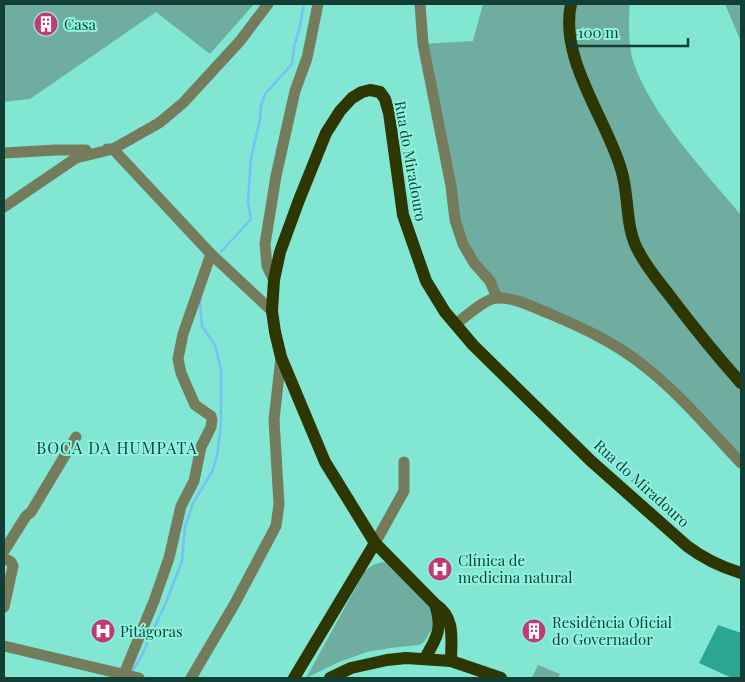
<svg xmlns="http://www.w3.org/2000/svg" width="745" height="682" viewBox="0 0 745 682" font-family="'Playfair Display',serif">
<rect width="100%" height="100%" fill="#81e6d2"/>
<g fill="#6eada0">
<path d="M4,4H254L210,54L156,12L30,99L4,102Z"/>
<path d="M483,4H630C628,18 629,47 633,61C651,115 705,172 741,215V463L674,393L615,346L497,298L463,244L423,44L473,41Z"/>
<path d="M725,4H741V42Z"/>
<path d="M382,562L391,564L429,605L433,616L432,629L424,642L419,645L390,648L367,652L339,662L306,678L365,571L373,565Z"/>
<path d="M538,665L560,674L558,678H532Z"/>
</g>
<path fill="#2aa692" d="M718,625L741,633V678H732L699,663Z"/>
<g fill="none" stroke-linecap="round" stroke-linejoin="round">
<g stroke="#73c3f7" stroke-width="2.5">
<path d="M221,252L251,219L248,202L251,158L260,119L261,106L265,94L292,64L294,47L299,30L304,4"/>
<path d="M133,670L142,655L167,600L182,561L185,527L193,503L212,472L217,456L221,425V369L215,345L202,326L200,304L201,299"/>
</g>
<g stroke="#747c5b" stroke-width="11">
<path d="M420,4L423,44L451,186L455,220L463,244L474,263L490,281L497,298"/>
<path d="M107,149H113L211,254L272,311"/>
<path d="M4,153L56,150H86"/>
<path d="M4,207L76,158L113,149L159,123L183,103L240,41L268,4"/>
<path d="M274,280L267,266L265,244L276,176L295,91L307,58L318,4"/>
<path d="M456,324C465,317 486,298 497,298C514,297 533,307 548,313C581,327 616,343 644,366C680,394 710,430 741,463"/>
<path d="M375,543L404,491V462"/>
<path d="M4,551L26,516L31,512L76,437"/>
<path d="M4,558L11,562L13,566L4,607"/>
<path d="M4,646L139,678"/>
<path d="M124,674L154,601L169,558L181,506L194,481L201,447L211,427L212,420L211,416L195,405L181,373L178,359L183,334L211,254"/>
<path d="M191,678L234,605L276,526L279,504L274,420L281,357"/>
</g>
<g stroke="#2e3701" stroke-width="12">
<path d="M571,4C559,59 606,118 621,169C630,197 624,228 640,254C649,271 662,285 673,300C695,329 717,356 741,383"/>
<path d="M425,658C437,638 443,628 435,604"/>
<path d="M451,661C451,639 456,618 435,604L375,543L325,462L281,357L275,332L272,311L274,280L280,252L299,200L326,133L340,111L352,98L362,92L370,90L380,92L385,99L389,113L403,215L426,281L445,312L473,345L591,461L687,546C704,559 721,567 741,573"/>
<path d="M294,678L375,543"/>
<path d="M330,678L351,668L387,660L406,658L451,661L501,678"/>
</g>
</g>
<defs>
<symbol id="building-disc" viewBox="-11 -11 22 22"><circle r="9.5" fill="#c33973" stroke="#8ef3df"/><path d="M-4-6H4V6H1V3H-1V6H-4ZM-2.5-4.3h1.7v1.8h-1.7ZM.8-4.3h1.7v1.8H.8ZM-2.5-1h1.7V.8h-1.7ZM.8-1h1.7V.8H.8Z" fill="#fff"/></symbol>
<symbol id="hospital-disc" viewBox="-11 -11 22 22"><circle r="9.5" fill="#c33973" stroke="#8ef3df"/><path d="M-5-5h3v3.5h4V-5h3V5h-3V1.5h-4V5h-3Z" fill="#fff"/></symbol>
</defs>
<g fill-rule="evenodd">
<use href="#building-disc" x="32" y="10" width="28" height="28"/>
<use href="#hospital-disc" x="426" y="555" width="28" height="28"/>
<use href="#hospital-disc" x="89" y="617" width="28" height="28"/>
<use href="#building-disc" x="520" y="617" width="28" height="28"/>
</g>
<g text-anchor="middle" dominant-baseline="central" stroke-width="4" stroke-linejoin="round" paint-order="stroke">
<g font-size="15" fill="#123e36" stroke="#8ef3df" text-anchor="start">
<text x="64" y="24">Casa</text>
<text x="458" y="560">Clínica de<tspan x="458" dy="17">medicina natural</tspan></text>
<text x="552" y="622">Residência Oficial<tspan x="552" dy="17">do Governador</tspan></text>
<text x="120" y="631">Pitágoras</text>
</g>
<g font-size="15" fill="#123e36" stroke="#8ef3df">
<text transform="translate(411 161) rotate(80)">Rua do Miradouro</text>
<text transform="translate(642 483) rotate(42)">Rua do Miradouro</text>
</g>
<g font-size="16" letter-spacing="1" fill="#123e36" stroke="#8ef3df">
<text x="117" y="447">BOCA DA HUMPATA</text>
</g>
</g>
<rect width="745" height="682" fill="none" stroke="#123e36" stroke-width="10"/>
<path d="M570 38v8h118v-8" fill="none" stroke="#123e36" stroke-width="2.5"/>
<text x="578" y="38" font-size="15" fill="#123e36" stroke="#8ef3df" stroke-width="4" paint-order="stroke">100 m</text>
</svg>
